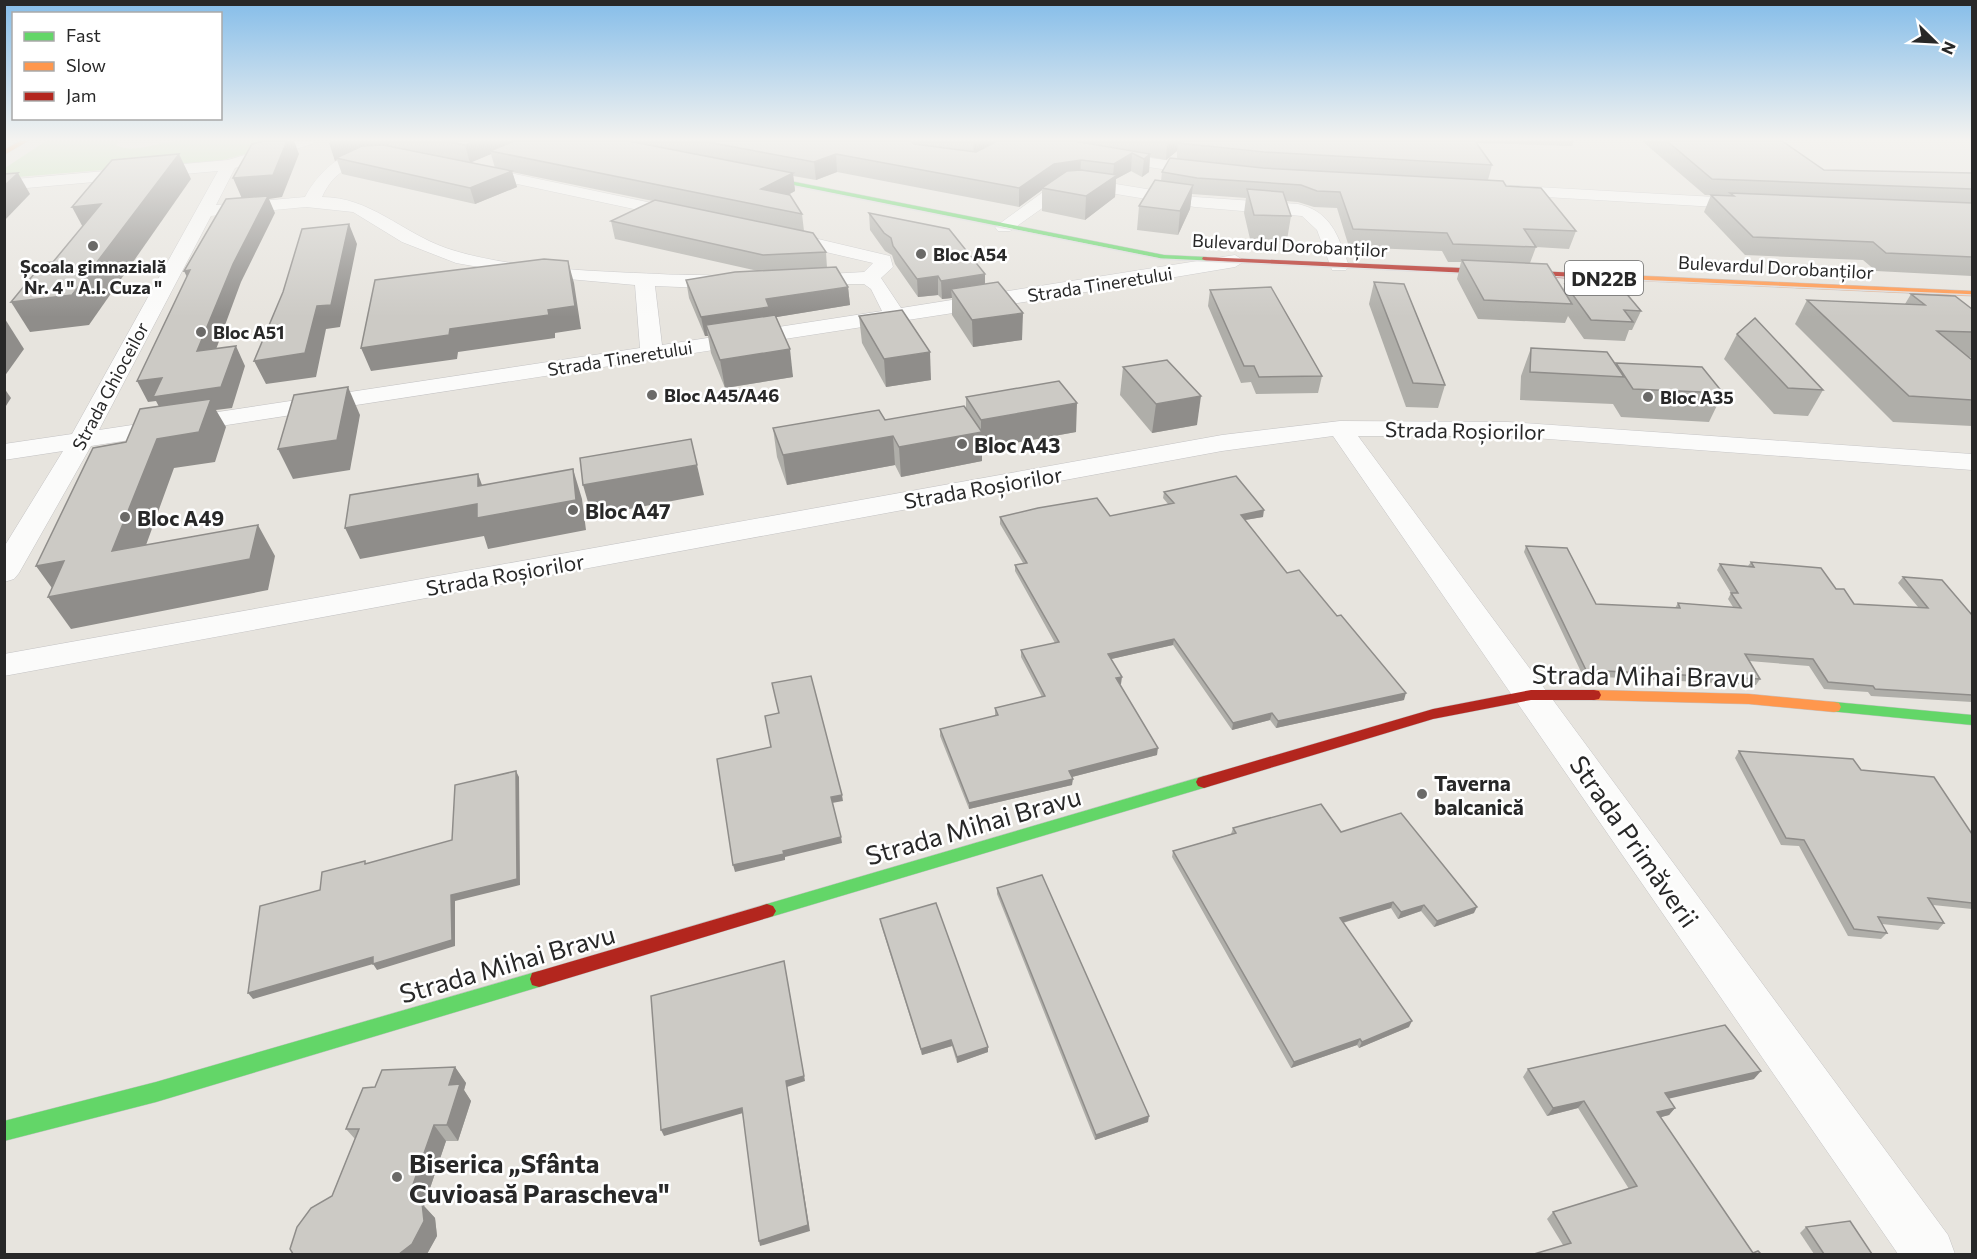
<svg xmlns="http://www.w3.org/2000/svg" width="1977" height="1259" viewBox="0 0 1977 1259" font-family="Commissioner,sans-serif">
<rect width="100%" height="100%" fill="#e7e4de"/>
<path fill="#c4e3b6" d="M46,141H120L116,145C132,154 157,143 175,141C210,136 256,141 292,141L223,160L5,178V168Z"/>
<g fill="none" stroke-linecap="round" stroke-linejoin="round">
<defs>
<g id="street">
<path d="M291,141H315L312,144L235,168L216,205L305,197C319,170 351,141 385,150L387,153L385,156C356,163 335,168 322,197C370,197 401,232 446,248C508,269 594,271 659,274C684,276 712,273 736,279L739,283L736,287L729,289L655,286L662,345L882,311L871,289L864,284H793L790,280L793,276L864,272L873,263L774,240L771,236L774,232L780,230L890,256L893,267L881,278L901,308L1235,255L1245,261L1235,267L1050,298L91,446L19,573L14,579L4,582V547L63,451L4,460V444L72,434L218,171L4,190V180L228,160ZM306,207L353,212L402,242L456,263L524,275L635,285L640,348L99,430L211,216Z"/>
<path d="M1107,152L1209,166L1217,171L1209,176L1101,160L1099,157L1101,154Z"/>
<path d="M472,165L685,210L694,215L685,220L466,173L464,170L466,167Z"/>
<path d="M1082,180L1088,181L1090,185L1088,189L1065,192L1010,231H998L995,227L1054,184Z"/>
<path d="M1116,184L1195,197L1298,204C1332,212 1338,236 1349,266L1346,270H1332L1317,230L1302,216L1195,207L1110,193L1108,189Z"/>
<path d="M1501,185L1751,199L1760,204L1751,209L1495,194L1493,190L1495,186Z"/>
<path d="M1340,421L1508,422L1972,454V470L1508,436H1358L1948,1235L1955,1254H1898L1333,436L1222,451L4,676V654L1222,435Z"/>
</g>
<g id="fast">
<path d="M750,173L1164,255L1206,257L1210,259L1206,261L1164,259L748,176Z"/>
<path d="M1834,702L1972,715V725L1829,711L1827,707L1829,703Z"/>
<path d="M1204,776L1210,778L1212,782L1210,786L767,918L761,916L758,911L761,906L767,904Z"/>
<path d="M539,971L546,973L548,979L546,985L539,987L156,1102L4,1141V1121L156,1082Z"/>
</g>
<g id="slow">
<path d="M20,141H28L4,155V150Z"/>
<path d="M1581,273L1972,291V296L1578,278L1577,276Z"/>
<path d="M1594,690L1749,694L1834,702L1839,703L1841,707L1839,711L1834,712L1749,704L1594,700L1589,699L1587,695L1589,691Z"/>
</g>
<g id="jam">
<path d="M1203,257L1581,273L1585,276L1581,279L1206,261L1202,259Z"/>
<path d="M1531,690H1594L1599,691L1601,695L1599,699L1594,700H1531L1433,719L1204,788L1198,786L1196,782L1198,778L1204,776L1433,709Z"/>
<path d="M767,904L773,906L776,911L773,916L767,918L539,987L532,985L530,979L532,973L539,971Z"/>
</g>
</defs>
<use href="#street" stroke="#c4c3c4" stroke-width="1"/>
<use href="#fast" stroke="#c4c3c4" stroke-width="1"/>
<use href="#slow" stroke="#c4c3c4" stroke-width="1"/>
<use href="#jam" stroke="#c4c3c4" stroke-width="1"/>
<use href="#street" fill="#fbfbfa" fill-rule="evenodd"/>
<use href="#fast" fill="#63d668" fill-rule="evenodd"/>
<use href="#slow" fill="#ff974d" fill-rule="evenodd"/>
<use href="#jam" fill="#b3261e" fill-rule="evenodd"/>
<g stroke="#dddcde" stroke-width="1.5">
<path d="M778,183L1160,259L1475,274"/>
<path d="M1538,276L1972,295"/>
</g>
</g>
<g fill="#afaea9" fill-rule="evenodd">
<path d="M330,141H1574L1572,146L1476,143L1492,165L1488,180L1506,186L1576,231L1569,249L1536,247L1530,263L1563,290L1565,284L1641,311L1632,330H1629L1625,341L1584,339L1568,316L1565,323L1478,319L1457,279L1461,262H1448L1442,251L1349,247L1337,208L1314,207L1298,202L1286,201L1291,216L1287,240L1250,239L1244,213L1246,198L1192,194L1190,209L1178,235L1137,230L1139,206L1161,181L1162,172L1177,159V151L1166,160L1150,157L1149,172L1142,177L1131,171L1116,179L1115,197L1085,220L1042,211V190L1019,207L837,172L816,180L793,176L795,191L788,195L802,214L804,231L826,252L827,268L848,287L850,305L776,317L793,377L725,388L711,353L708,336H705L689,298L686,280L758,271L615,239L611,221L653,201L512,172L517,187L475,204L342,174L337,160L335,161ZM491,154L495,168L470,162Z"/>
<path d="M1642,141H1782L1824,170L1972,173V276L1876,271L1863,260L1745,255L1704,212L1711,195L1729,196L1705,195Z"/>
<path d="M869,213L985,274V284L1022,340L973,347L952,315V298L942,299L938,295L918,297L895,264L892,255L885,251L870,230Z"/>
<path d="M1374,282L1445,385L1438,408L1406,407L1369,304Z"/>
<path d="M1210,290L1322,376L1318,393L1256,394L1251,382L1241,383L1208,306Z"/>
<path d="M1911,294L1972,309V358L1969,357L1972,360V426L1893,422L1795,324L1807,300L1905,304Z"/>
<path d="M859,316L931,380L886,387L862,343Z"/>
<path d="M1737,334L1823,390L1808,416L1774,414L1724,359Z"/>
<path d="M1531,348L1615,364L1723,393L1709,422L1621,417L1613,404L1520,400L1521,376Z"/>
<path d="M1123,367L1197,425L1152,433L1120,395Z"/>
<path d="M966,397L1076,432L982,449V461L901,477L895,465L787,485L777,457L773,428L885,420L966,408Z"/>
<path d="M1164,492L1263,517L1245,520L1287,573L1404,700L1276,728L1270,720L1232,730L1173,645L1111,659L1121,684H1120L1157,755L1072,777V785L969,809L940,736V729L995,716V708L1042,697L1021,657V650L1055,643L1015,571V565L1023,563L1000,524V517L1110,516L1168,504L1163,498Z"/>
<path d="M1526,546L1596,604L1675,608L1678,603L1733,607L1728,599L1731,593L1717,570L1720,564L1748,566L1751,562L1836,589L1854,604L1918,607L1898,583L1903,577L1972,615V702L1871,696L1868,692L1824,689L1809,666L1749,661L1760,679L1756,685L1583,676L1524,552Z"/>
<path d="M1739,751L1861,770L1972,834V909L1933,905L1944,923L1938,930L1882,924L1887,933L1881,939L1848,936L1799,846L1781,845L1735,758Z"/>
<path d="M1233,828L1341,832L1474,913L1434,927L1421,911L1398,919L1391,908L1343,923L1409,1027L1359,1048L1357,1045L1291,1068L1172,857L1173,851L1231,834Z"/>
<path d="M997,888L1148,1122L1095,1140L997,894Z"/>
<path d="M880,919L988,1052L957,1063L952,1046L922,1055L881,925Z"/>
<path d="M455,1067L466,1083L464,1090L471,1101L458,1141H446L424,1206L435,1218L437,1236L427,1254H293L332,1196L355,1139L346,1129L375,1087Z"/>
<path d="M1528,1069L1754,1079L1668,1098L1675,1108L1669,1115L1660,1117L1753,1253L1761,1254L1563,1245L1547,1219L1553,1212L1629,1189L1578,1108L1547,1116L1523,1077Z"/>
<path d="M1806,1227L1872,1254H1814L1800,1233Z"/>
</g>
<g fill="#8f8d8a">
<path d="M287,141H294L299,154L282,197L269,199L275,213L241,282L208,371L197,351L243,201L233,178Z"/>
<path d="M335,141H387L389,146L336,158L337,160L335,161L329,143Z"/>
<path d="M476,141H526L490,151L491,154L470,163L465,145Z"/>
<path d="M973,141H1000L974,155Z"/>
<path d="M1169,141H1186L1178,143L1177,151L1166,160L1167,142Z"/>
<path d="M1132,153L1131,171L1116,179L1115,197L1085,220L1086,196L1113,177L1114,164Z"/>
<path d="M179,154L191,179L89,325L30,332L11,302Z"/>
<path d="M836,154L837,172L816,180L814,162Z"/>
<path d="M1150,154L1149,172L1142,177L1144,159Z"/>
<path d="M1081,160L1080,178L1042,188V190L1019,207V188L1054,164Z"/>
<path d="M512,171L517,187L475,204L470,188Z"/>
<path d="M18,173L30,194L4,221V186Z"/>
<path d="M793,173L795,191L766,207L761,189Z"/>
<path d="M1193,185L1190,209L1178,235L1180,211Z"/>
<path d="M101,204L86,233L72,207Z"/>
<path d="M349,224L357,244L340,327L326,329L316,377L266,384L254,361L317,306Z"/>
<path d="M568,261L574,283L581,329L555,333V338L458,352L457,359L371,371L361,348L450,329L548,310Z"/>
<path d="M190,270L193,289L184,271Z"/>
<path d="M985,274V292L951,289L952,298L942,299L941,281Z"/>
<path d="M938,276V295L918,297L917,279Z"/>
<path d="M848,287L850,305L771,318L706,325L708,336H705L701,317L766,299Z"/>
<path d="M1023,313L1022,340L973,347L972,320Z"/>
<path d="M5,319L24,349L4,377V320Z"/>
<path d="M236,346L245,366L232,408L216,410L226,427L215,462L174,468L133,581L258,525L275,556L268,590L71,629L48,597L57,595L36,566L112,551L165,418L156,401L148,402L137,381Z"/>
<path d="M790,349L793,377L725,388L720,360Z"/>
<path d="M930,352L931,380L886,387L884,359Z"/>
<path d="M348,387L360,415L350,470L293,479L278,449Z"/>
<path d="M4,388L11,398L4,409Z"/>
<path d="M1201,396L1197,425L1152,433L1156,404Z"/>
<path d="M1077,403L1076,432L982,449V461L901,477L899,447L981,432V420Z"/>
<path d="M893,436L895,465L787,485L783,455Z"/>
<path d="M697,465L704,495L592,516L583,485Z"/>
<path d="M573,469L582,499L586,530L488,549L484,536L360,559L345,528L478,486V474L489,504Z"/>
<path d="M1264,510L1263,517L1239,521L1241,515Z"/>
<path d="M1174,639L1173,645L1107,660L1108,654Z"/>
<path d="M1122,677L1121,684L1116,685V678Z"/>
<path d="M1406,693L1404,700L1276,728L1278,721Z"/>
<path d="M1272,713L1270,720L1232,730L1233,723Z"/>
<path d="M1158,748L1157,755L1068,778L1069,771Z"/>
<path d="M516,771L519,777L520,885L455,901V946L377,970L373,964L253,999L248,993L373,957L451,895Z"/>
<path d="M1073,779L1072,785L969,809V803Z"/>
<path d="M842,795L843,801L832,803L831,797Z"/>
<path d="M841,837L842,843L785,857V860L735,872L733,865L783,851Z"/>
<path d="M1393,902L1391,908L1338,924L1340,918Z"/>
<path d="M1424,905L1421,911L1398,919L1401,912Z"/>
<path d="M1477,907L1474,913L1434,927L1437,921Z"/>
<path d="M784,961L805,1081L787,1087L810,1231L760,1246L759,1241L786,1081Z"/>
<path d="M1412,1021L1409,1027L1359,1048L1362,1042Z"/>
<path d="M1360,1039L1357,1045L1291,1068L1294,1062Z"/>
<path d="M951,1040L952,1046L922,1055L921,1049Z"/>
<path d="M988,1047V1052L957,1063V1057Z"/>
<path d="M455,1067L466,1083L464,1090L471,1101L458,1141L447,1125L449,1085Z"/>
<path d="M1761,1071L1754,1079L1659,1101L1665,1093Z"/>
<path d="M1584,1101L1578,1108L1547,1116L1553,1108Z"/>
<path d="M742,1108L743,1113L664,1136L661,1130Z"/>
<path d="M1675,1108L1669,1115L1651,1120L1657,1112Z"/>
<path d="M1149,1116L1148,1122L1095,1140L1096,1135Z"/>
<path d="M434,1125L446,1141L424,1206L435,1218L437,1236L427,1254H399L410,1193Z"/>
</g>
<g fill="#cccac5" stroke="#8f8d8a" stroke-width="1.5">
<path d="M263,141H287L273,175L233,178L252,144Z"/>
<path d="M444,141H476L465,145Z"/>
<path d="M514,141H628L793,173L761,189L790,195L802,214L490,151Z"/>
<path d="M702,141H910L914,144L976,152L997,141H1074L1150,154L1144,159L1132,153L1114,164L1081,160L1054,164L1019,188L836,154L814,162Z"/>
<path d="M1180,141H1475L1492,165L1264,152L1178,143Z"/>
<path d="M1667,141H1782L1824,170L1972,173V189L1712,179Z"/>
<path d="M383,145L512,171L470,188L336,158L362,146Z"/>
<path d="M179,154L72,295L11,302L43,263L53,262L101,204L72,207L112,160Z"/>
<path d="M1170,158L1263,168L1503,181L1506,186L1541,188L1576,231L1524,229L1536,247L1453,244L1447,233L1353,229L1340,192L1317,191L1301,185L1197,178L1162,172Z"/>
<path d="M1081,170L1117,175L1086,196L1042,188L1067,171Z"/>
<path d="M18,173L4,186V174Z"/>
<path d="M1155,180L1193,185L1180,211L1139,206Z"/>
<path d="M1247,189L1283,192L1291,216L1254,215Z"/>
<path d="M1730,193L1972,203V257L1886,253L1873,242L1753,237L1711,195L1734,196Z"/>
<path d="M268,196L233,264L197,351L236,346L221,387L153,397L162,378L137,381L190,270L184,271L226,199Z"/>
<path d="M655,200L813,233L826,252L763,255L611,221Z"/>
<path d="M869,213L949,229L985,274L941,281L938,276L917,279L893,246L891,238L884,233Z"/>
<path d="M349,224L331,305L317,306L305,353L254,361L283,292L302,229Z"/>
<path d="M544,259L568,261L575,306L548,310L549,315L450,329L449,335L361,348L375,280Z"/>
<path d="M1462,260L1547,264L1572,304L1484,300Z"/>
<path d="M836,267L848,287L766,299L769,307L701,317L686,280L735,272Z"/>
<path d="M998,282L1023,313L972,320L951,289Z"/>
<path d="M1374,282L1404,284L1445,385L1413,383Z"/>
<path d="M1565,284L1620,286L1641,311L1624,310L1633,322L1591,320Z"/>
<path d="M1271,287L1322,376L1259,377L1254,366H1244L1210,290Z"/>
<path d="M1911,294L1955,296L1972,309V332L1937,331L1972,360V400L1909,396L1807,300L1925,305Z"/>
<path d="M902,310L930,352L884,359L859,316Z"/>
<path d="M775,315L790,349L720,360L706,325Z"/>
<path d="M1755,318L1823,390L1788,388L1737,334Z"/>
<path d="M1531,348L1607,352L1624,377L1530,372Z"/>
<path d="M1167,360L1201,396L1156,404L1123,367Z"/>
<path d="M1616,363L1702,367L1723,393L1633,389Z"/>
<path d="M1059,381L1077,403L981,420L966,397Z"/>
<path d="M348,387L337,440L278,449L294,395Z"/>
<path d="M211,399L199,432L157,439L112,551L258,525L250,559L48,597L64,561L36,566L93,448L126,442L140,409Z"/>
<path d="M964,406L982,432L899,447L893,436L783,455L773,428L879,410L885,420Z"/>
<path d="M691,439L697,465L583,485L580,458Z"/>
<path d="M573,469L576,500L477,518V504L345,528L350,495L478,474V486Z"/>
<path d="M1236,476L1264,510L1241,515L1287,573L1299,570L1337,616L1341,615L1406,693L1278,721L1272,713L1233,723L1174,639L1108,654L1122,677L1116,678L1158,748L1069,771L1073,779L969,803L940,729L998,715L995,708L1045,696L1021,650L1059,642L1015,565L1027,563L1000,517L1038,508L1097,498L1110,516L1174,503L1164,492Z"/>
<path d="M1526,546L1567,548L1596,604L1680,608L1678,603L1741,608L1731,593H1738L1720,564L1754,567L1751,562L1821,568L1836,589H1844L1854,604L1928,608L1903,577L1942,580L1972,615V695L1875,689L1873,686L1828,682L1813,659L1745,654L1760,679L1586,670Z"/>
<path d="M811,676L842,795L831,797L841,837L783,851L784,854L733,865L717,759L771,747L765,716L779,713L772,683Z"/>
<path d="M1739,751L1853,759L1861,770L1934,777L1972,834V903L1928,898L1944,923L1878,917L1887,933L1854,929L1804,840L1786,838Z"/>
<path d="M516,771L517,879L451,895L452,940L373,964V957L248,993L260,906L320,890L322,872L365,861V864L452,840L455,785Z"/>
<path d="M1321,804L1341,832L1401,813L1477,907L1437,921L1424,905L1401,912L1393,902L1340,918L1412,1021L1362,1042L1360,1039L1294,1062L1173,851L1236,833L1233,828Z"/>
<path d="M1042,875L1149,1116L1096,1135L997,888Z"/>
<path d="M936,903L988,1047L957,1057L951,1040L921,1049L880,919Z"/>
<path d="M784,961L804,1076L786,1081L808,1225L759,1241L742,1108L661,1130L651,996Z"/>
<path d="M1725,1025L1761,1071L1665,1093L1675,1108L1657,1112L1753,1253L1758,1251L1761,1254H1534L1571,1243L1553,1212L1637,1186L1584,1101L1553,1108L1528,1069Z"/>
<path d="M455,1067L449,1085L460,1084L447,1125H434L410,1193L422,1203L424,1221L412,1244L399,1254H293L290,1249L297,1227L311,1208L332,1196L359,1129H346L363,1088L375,1087L382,1070Z"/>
<path d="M1850,1221L1872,1254H1824L1806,1227Z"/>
</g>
<linearGradient id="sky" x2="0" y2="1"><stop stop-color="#85bde9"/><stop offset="0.44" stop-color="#f4f3f0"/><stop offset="1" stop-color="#f4f3f0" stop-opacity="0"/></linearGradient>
<rect width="1977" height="317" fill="url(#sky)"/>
<g fill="#6b6a68" stroke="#fff" stroke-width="2">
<circle cx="93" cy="246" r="6"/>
<circle cx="921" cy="254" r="6"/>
<circle cx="201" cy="332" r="6"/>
<circle cx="652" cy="395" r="6"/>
<circle cx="1648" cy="397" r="6"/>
<circle cx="962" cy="444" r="6"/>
<circle cx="573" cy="510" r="6"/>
<circle cx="125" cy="517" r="6"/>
<circle cx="1422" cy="794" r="6"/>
<circle cx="397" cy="1177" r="6"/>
</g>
<g text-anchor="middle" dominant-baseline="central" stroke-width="5" stroke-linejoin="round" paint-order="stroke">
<g font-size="18" fill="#282828" stroke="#fff">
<text transform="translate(1290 245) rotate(3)">Bulevardul Dorobanților</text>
<text transform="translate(1776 267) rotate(3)">Bulevardul Dorobanților</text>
<text transform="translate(1100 284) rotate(-9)">Strada Tineretului</text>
<text transform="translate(620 358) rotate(-9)">Strada Tineretului</text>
<text transform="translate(110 386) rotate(-62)">Strada Ghioceilor</text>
</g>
<g font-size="18" font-weight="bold" fill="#282828" stroke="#fff" text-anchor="start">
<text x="933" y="254">Bloc A54</text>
<text x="93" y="266" text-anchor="middle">Școala gimnazială<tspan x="93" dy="21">Nr. 4 " A.I. Cuza "</tspan></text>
<text x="213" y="332">Bloc A51</text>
<text x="664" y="395">Bloc A45/A46</text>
<text x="1660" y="397">Bloc A35</text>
</g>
<rect fill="#fff" stroke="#686868" stroke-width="1.5" x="1565" y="261" width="78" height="34" rx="4.5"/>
<g font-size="20" font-weight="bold" fill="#282828">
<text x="1604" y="278">DN22B</text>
</g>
<g font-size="21" fill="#282828" stroke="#fff">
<text transform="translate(1465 430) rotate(1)">Strada Roșiorilor</text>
<text transform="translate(983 487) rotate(-10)">Strada Roșiorilor</text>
<text transform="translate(505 574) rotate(-10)">Strada Roșiorilor</text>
</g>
<g font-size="21" font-weight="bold" fill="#282828" stroke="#fff" text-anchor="start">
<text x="974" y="444">Bloc A43</text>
<text x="585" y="510">Bloc A47</text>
<text x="137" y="517">Bloc A49</text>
<text x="1434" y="782">Taverna<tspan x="1434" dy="24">balcanică</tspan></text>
</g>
<g font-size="26" fill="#282828" stroke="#fff">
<text transform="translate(1643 675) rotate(1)">Strada Mihai Bravu</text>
<text transform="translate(973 825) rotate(-16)">Strada Mihai Bravu</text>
<text transform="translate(1635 841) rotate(55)">Strada Primăverii</text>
<text transform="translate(507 963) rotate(-16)">Strada Mihai Bravu</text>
</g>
<g font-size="26" font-weight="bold" fill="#282828" stroke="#fff" text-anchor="start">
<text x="409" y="1162">Biserica „Sfânta<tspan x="409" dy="30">Cuvioasă Parascheva"</tspan></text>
</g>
</g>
<rect width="1977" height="1259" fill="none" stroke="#282828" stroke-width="12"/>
<rect x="12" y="12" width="210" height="108" fill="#ffffff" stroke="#a9a9a9" stroke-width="1.5"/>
<rect x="24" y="32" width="30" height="9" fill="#63d668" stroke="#a9a9a9" stroke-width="1.5"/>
<text x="66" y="42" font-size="18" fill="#282828">Fast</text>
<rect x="24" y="62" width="30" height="9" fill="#ff974d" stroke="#a9a9a9" stroke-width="1.5"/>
<text x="66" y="72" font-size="18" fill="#282828">Slow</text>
<rect x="24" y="92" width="30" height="9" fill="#b3261e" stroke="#a9a9a9" stroke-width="1.5"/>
<text x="66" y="102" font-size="18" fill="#282828">Jam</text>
<g transform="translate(1935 42) rotate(114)" stroke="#ffffff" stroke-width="4.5" paint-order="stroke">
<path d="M0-4.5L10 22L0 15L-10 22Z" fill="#282828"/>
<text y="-9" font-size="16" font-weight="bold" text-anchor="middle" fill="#282828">N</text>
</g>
</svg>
